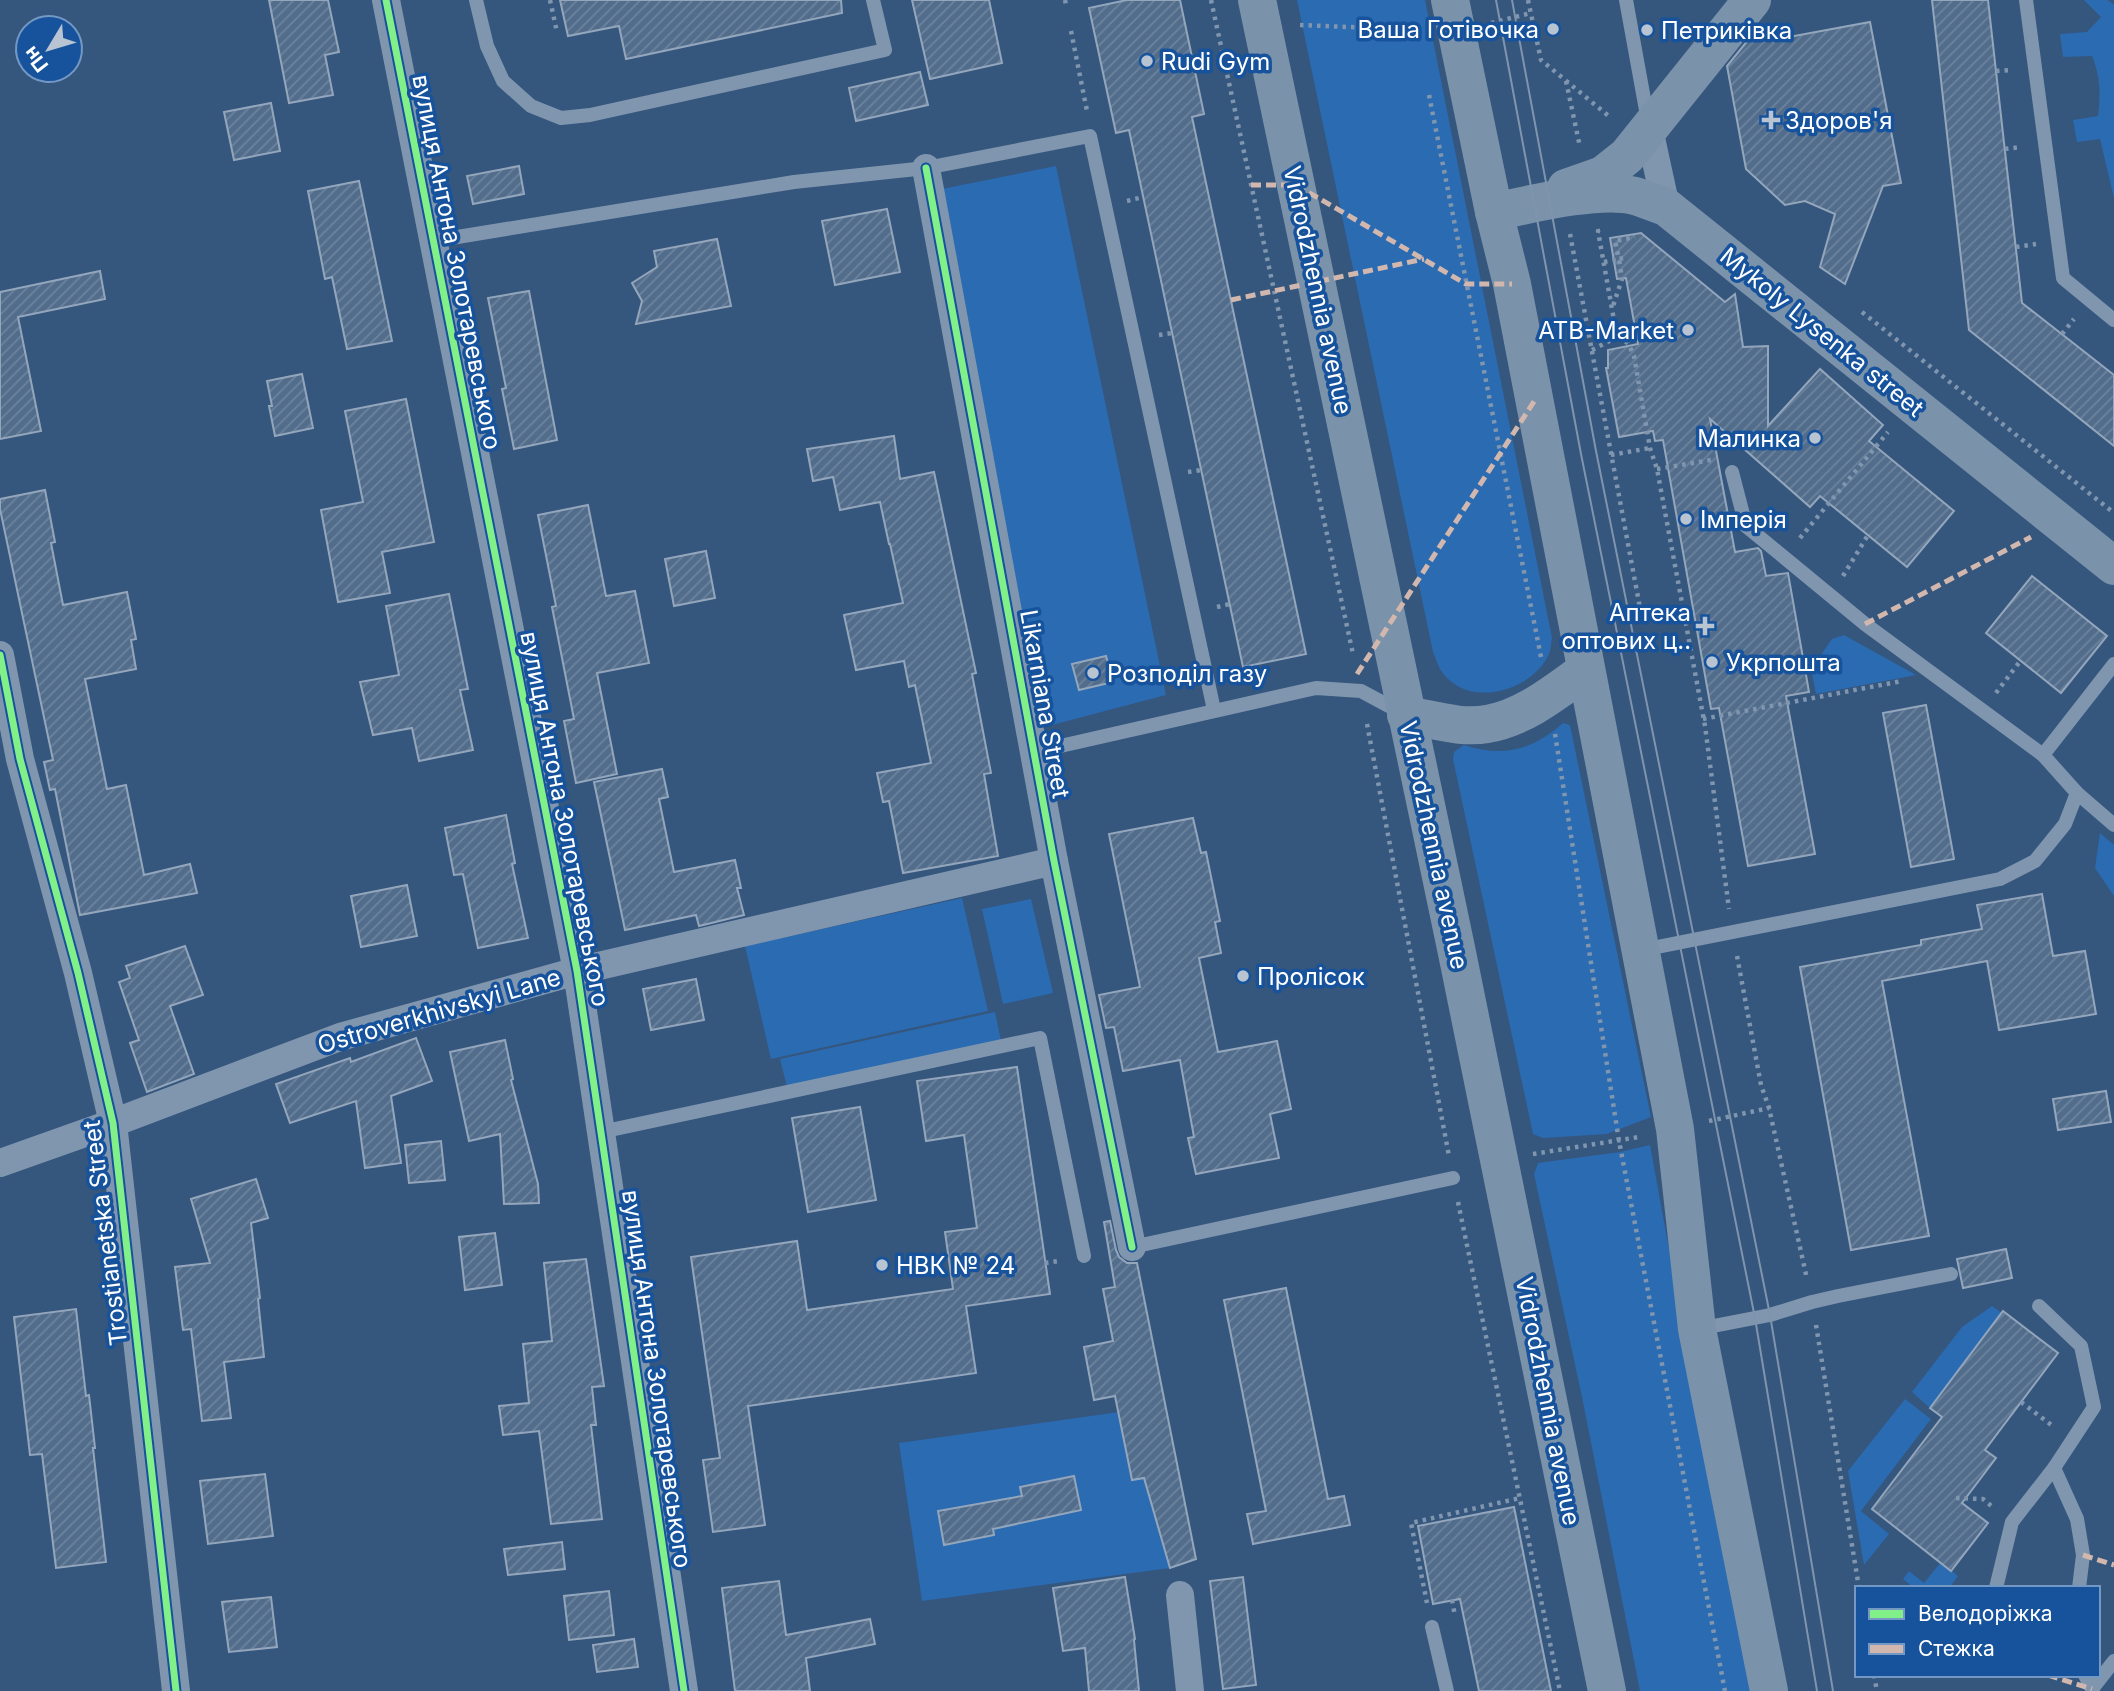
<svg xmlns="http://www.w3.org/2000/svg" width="2114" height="1691" viewBox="0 0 2114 1691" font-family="Inter,sans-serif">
<defs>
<pattern id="building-hatch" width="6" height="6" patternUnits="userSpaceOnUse" patternTransform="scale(1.75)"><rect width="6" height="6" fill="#526d8c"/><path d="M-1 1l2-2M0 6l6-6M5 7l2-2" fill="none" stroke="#6c839d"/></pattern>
</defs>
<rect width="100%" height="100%" fill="#35567d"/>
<g fill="#2b6bb2">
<path d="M1297,0H1425L1552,638C1551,643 1551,650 1549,654C1532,692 1468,709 1442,672C1438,667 1436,658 1433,652Z"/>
<path d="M2084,0H2108L2114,5V198L2100,139L2077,142L2073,120L2098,116C2101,95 2100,75 2092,56L2063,57L2060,34L2087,32L2101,17Z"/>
<path d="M1056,166L1166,695L1052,725L1037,702L942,189Z"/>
<path d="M1844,635L1916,675L1816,694L1811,669L1832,639Z"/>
<path d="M1563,723L1570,725L1651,1117L1607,1134L1543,1138L1533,1134L1453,759L1454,752L1464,745C1504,758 1532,750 1563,723Z"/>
<path d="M2100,833L2114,845V896L2095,868Z"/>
<path d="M962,898L988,1011L771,1059L745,946Z"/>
<path d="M1031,899L1053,993L1003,1004L982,909Z"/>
<path d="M995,1012L1001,1041L787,1087L780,1059Z"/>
<path d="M1650,1145L1750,1691H1640L1582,1397L1534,1174L1538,1163L1620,1152Z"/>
<path d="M1992,1306L2002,1313L1930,1408L1912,1392L1962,1327Z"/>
<path d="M1905,1399L1931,1419L1861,1511L1889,1534L1864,1565L1848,1471Z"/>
<path d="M1119,1412L1132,1480L1144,1478L1170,1568L922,1601L899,1443Z"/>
<path d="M1941,1562L1958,1576L1949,1588H1914L1903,1579L1909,1571L1924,1583Z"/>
</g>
<g fill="url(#building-hatch)" stroke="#94a6bc" stroke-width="2">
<path d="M269,0H328L339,52L325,55L333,95L289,103Z"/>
<path d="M560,0H841L842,13L626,59L619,26L568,36Z"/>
<path d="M912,0H989L1002,63L930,79Z"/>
<path d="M1127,0H1180L1204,114L1192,117L1306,654L1243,667L1129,130L1116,133L1089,8Z"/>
<path d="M1932,0H1988L2022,303L2114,375V446L1969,330Z"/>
<path d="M1870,22L1901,183L1883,186L1845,284L1820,267L1835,214L1805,201L1785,205L1746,169L1727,66L1757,29L1769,26L1773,40Z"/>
<path d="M920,72L928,105L856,121L849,88Z"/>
<path d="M271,103L280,151L234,160L224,112Z"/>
<path d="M519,166L524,194L473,204L467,176Z"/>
<path d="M359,181L392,341L347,349L332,277L325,279L308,191Z"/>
<path d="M887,209L900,272L835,285L822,221Z"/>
<path d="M1641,233L1725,302L1735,294L1743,347L1768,346V426L1820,369L1883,425L1869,441L1954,511L1907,567L1820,496L1810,507L1710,419L1735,552L1758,548L1761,551L1766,576L1788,573L1809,692L1786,696L1815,854L1748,866L1719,708L1711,709L1663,440L1655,441L1653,431L1619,437L1606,368H1608V350L1638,344L1626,278L1617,279L1610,238Z"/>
<path d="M717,239L731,306L636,324L642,301L632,283L657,267L654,251Z"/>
<path d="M100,271L105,299L18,317L41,431L0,439V292Z"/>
<path d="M529,291L557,440L514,449L502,389L506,388L488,298Z"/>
<path d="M302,374L313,428L275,436L269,406H272L267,381Z"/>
<path d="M406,399L434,542L382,552L390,593L338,602L321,510L363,502L345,411Z"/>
<path d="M894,436L900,479L934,472L976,673L972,674L991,773L984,774L998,856L903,873L889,801L883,802L877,773L931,763L915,685L909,687L904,661L856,670L844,615L903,603L890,544H889L880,502L840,510L833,477L813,481L807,449Z"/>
<path d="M45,490L55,542L51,543L63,605L127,592L136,639L131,640L136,669L85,679L107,789L126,785L144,875L190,864L197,893L80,915L55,789L50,790L44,762L53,760L0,509V499Z"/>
<path d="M588,505L606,596L635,591L649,663L597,673L617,774L576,783L564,721L574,719L552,607L556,606L538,515Z"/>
<path d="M706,551L715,598L674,606L665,559Z"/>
<path d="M2032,576L2107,636L2061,693L1986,633Z"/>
<path d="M449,594L468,689L460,690L473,750L419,761L412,728L373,735L360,682L399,675L386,606Z"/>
<path d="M1106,656L1113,682L1079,690L1072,664Z"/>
<path d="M1926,705L1954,859L1911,867L1883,713Z"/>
<path d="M662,769L668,797L659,799L674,872L735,860L741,888H737L744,915L699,926L696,915L625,930L594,782Z"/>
<path d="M506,815L515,863L512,864L528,938L478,948L463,874L454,875L445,828Z"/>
<path d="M1193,818L1201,853L1206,852L1220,921L1215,922L1221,953L1199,958L1218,1052L1277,1041L1291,1109L1270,1114L1279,1158L1196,1174L1188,1138L1194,1137L1180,1060L1123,1071L1114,1027L1106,1028L1099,995L1140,987L1109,834Z"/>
<path d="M407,885L417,936L361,947L351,896Z"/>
<path d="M2042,894L2053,956L2085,951L2096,1014L1999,1030L1987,961L1882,981L1929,1236L1851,1250L1800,967L1921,945V940L1982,929L1977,905Z"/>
<path d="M185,946L203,995L170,1006L194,1074L147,1092L130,1043L139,1040L119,982L130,978L126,966Z"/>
<path d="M696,979L704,1020L651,1030L643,989Z"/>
<path d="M416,1038L432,1081L391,1096L401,1163L365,1168L356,1101L290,1123L276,1084L350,1058L351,1062Z"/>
<path d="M505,1040L513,1079L511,1080L538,1184L539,1203L504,1204L500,1134L469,1141L450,1052Z"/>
<path d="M1017,1067L1050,1294L966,1306L976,1373L748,1406L765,1525L713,1532L703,1460L720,1458L691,1257L797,1241L807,1310L953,1289L945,1232L977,1228L964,1135L926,1141L917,1081Z"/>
<path d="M2106,1091L2111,1122L2058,1130L2053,1099Z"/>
<path d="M860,1107L876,1200L808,1212L792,1118Z"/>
<path d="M441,1141L445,1180L409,1183L405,1145Z"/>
<path d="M256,1179L268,1218L251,1223L260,1298L258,1299L264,1357L224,1362L231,1418L202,1421L191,1329L183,1330L175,1267L210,1263L191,1199Z"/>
<path d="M1110,1221L1116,1250L1119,1257L1127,1263H1137L1196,1559L1170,1568L1144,1478L1132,1480L1115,1396L1094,1400L1084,1347L1113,1341L1103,1289L1115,1287L1104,1222Z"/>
<path d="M495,1233L502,1285L465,1290L459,1237Z"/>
<path d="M2006,1249L2012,1278L1963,1288L1957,1259Z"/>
<path d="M586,1259L604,1386L592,1387L596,1425H591L602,1519L551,1524L539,1431L503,1435L499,1406L529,1403L523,1344L552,1341L544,1263Z"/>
<path d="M1286,1288L1328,1499L1344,1496L1350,1525L1253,1544L1247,1514L1266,1511L1224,1300Z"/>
<path d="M76,1309L86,1396L89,1395L95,1448H93L106,1562L56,1568L42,1454L30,1455L14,1317Z"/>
<path d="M2003,1311L2058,1353L1985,1450L1996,1458L1962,1503L1988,1523L1951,1571L1872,1509L1942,1417L1930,1408Z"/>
<path d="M265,1474L273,1536L208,1544L200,1481Z"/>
<path d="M1074,1476L1081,1510L993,1529L994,1535L944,1545L938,1511L1022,1496L1020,1487Z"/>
<path d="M1514,1507L1551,1691H1479L1460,1599L1433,1604L1418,1526Z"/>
<path d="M562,1542L565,1569L508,1575L504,1549Z"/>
<path d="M1125,1577L1135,1639L1134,1640L1139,1691H1089L1085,1648L1063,1651L1053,1588Z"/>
<path d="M1243,1577L1256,1685L1223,1689L1210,1581Z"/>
<path d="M779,1581L786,1635L870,1619L875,1644L806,1658L810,1691H735L722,1588Z"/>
<path d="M609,1591L614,1635L569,1640L564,1596Z"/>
<path d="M271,1597L277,1647L229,1652L222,1602Z"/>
<path d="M634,1639L638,1667L597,1672L593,1645Z"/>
</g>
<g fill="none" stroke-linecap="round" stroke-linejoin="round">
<g stroke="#8096af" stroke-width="4.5" stroke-dasharray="3.5 5" stroke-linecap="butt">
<path d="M550,0L557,32"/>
<path d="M1065,0L1066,5"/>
<path d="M1211,0L1353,654"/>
<path d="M1528,0L1541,60L1611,118"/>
<path d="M1491,23L1531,13"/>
<path d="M1300,25L1421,30"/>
<path d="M1071,31L1087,111"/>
<path d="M1996,71L2012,70"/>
<path d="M1566,81L1580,147"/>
<path d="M1429,95L1541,657"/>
<path d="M2005,149L2021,147"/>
<path d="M1127,201L1143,197"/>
<path d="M1600,231H1598L1617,337L1628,343L1634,356L1650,448L1657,469L1705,726L1729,909"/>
<path d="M1570,234L1643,624"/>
<path d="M2016,247L2036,244"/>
<path d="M1623,258L1619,259L1615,241L1635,237"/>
<path d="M1604,262L1619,259L1622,279L1613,306"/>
<path d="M1862,312L2114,513"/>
<path d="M2062,334L2074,319"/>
<path d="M1159,335L1172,333"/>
<path d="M1592,350L1617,337"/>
<path d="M1611,455L1650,448"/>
<path d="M1657,469L1711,460"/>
<path d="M1188,472L1201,470"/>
<path d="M1800,538L1888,432"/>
<path d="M1843,576L1868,535"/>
<path d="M1217,607L1230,604"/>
<path d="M1996,693L2021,660"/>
<path d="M1703,719L1902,681"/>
<path d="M1367,724L1449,1156"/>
<path d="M1555,734L1619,1141L1725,1691"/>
<path d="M1737,956L1761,1085L1769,1108L1807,1279"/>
<path d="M1709,1121L1769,1108"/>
<path d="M1533,1154L1639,1137"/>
<path d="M1458,1202L1560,1691"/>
<path d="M1045,1263L1059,1261"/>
<path d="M1816,1325L1859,1588"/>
<path d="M2021,1402L2054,1427"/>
<path d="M1956,1498L1983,1499L1994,1508"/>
<path d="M1452,1600L1455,1616"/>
<path d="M1427,1603L1411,1523L1520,1498"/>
<path d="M1874,1675L1877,1691"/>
</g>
<g stroke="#8096af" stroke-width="14">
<path d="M476,0L487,46L503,81L531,106L561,118L590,115L885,50L873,0"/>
<path d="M1626,0L1648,121"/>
<path d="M2026,0L2063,278L2114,320"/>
<path d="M433,241L794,182L926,168L1090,136L1214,710"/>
<path d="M1732,472L1746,526L1865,624L2043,755L2077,793L2114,825"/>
<path d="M1034,752L1316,688L1361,691L1402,713"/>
<path d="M2043,755L2114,664"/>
<path d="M1642,950L2000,879L2035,861L2065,824L2077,793"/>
<path d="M601,1132L1040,1038L1084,1256"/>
<path d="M1132,1247L1453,1178"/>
<path d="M2039,1306L2081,1346L2094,1407L2054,1468"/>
<path d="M1698,1329L1770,1315L1812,1302L1838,1296L1951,1274"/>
<path d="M1996,1588L2012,1522L2054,1468L2077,1519L2083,1555L2079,1588"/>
<path d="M1432,1627L1447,1691"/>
<path d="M2085,1675L2093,1691"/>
<path d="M2092,1689L2114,1661"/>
</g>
<g stroke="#8096af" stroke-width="28">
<path d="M386,0L577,971L684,1691"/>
<path d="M1649,129L1666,207"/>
<path d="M926,168L1054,861L1132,1247"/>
<path d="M0,655L20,759L78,973L113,1123L176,1691"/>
<path d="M0,1163L113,1123L340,1037L577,971L1054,861"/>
<path d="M1180,1595L1190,1691"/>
</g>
<g stroke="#7b92ab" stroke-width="38">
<path d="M1257,0L1456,948L1607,1691"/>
<path d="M1450,0L1494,212L1512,284L1675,1129L1697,1329L1769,1691"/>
<path d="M1566,188L1603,175L1627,156L1752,0"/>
<path d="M1494,212C1531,204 1600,187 1635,196C1646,199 1656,204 1666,207L2114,566"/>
<path d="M1406,715C1432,719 1461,729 1487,724C1524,718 1557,691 1586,670"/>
</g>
<g stroke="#7f94ad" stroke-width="2">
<path d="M1496,0L1581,454L1755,1318L1817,1691"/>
<path d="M1512,0L1596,451L1770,1315L1833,1691"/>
</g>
<g stroke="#d1b7ad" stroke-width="5" stroke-dasharray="10 5" stroke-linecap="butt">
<path d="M1251,185H1296L1466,284H1512"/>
<path d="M1231,300L1424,259"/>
<path d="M1865,624L2031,537"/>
<path d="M1357,674L1535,400"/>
<path d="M2083,1555L2114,1565"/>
<path d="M1859,1587L1861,1588"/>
<path d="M2048,1675L2092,1689"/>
</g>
<defs>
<g id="cycleway">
<path d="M386,0L577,971L684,1691"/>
<path d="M926,168L1054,861L1132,1247"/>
<path d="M0,655L20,759L78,973L113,1123L176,1691"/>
</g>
</defs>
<use href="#cycleway" stroke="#16539c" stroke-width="11"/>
<use href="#cycleway" stroke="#82f089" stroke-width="7"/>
</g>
<g fill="#b8c4d2" stroke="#16539c" stroke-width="2.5">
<circle cx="1553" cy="29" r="7"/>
<circle cx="1647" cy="30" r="7"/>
<circle cx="1147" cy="61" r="7"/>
<path d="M1767.5 109.5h7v7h7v7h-7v7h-7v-7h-7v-7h7z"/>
<circle cx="1688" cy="330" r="7"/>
<circle cx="1815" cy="438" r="7"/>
<circle cx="1686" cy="519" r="7"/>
<path d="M1701.5 615.5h7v7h7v7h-7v7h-7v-7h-7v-7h7z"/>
<circle cx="1712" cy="662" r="7"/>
<circle cx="1093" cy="673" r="7"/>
<circle cx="1243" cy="976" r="7"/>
<circle cx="882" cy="1265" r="7"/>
</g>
<g text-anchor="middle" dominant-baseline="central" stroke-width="7" stroke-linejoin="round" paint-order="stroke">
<g font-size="24" fill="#fff" stroke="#16539c" text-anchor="start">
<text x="1539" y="29" text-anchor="end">Ваша Готівочка</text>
<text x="1661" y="30">Петриківка</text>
<text x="1161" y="61">Rudi Gym</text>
<text x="1785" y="120">Здоров'я</text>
<text x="1674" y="330" text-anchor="end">ATB-Market</text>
<text x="1801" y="438" text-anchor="end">Малинка</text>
<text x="1700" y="519">Імперія</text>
<text x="1691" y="612" text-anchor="end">Аптека<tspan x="1691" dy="28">оптових ц‥</tspan></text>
<text x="1726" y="662">Укрпошта</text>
<text x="1107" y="673">Розподіл газу</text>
<text x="1257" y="976">Пролісок</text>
<text x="896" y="1265">НВК № 24</text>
</g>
<g font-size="24" fill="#fff" stroke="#16539c">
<text transform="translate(457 262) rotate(79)">вулиця Антона Золотаревського</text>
<text transform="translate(1318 290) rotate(78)">Vidrodzhennia avenue</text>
<text transform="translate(1822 332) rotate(39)">Mykoly Lysenka street</text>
<text transform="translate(1045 704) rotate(80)">Likarniana Street</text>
<text transform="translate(565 819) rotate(79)">вулиця Антона Золотаревського</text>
<text transform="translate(1434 845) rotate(78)">Vidrodzhennia avenue</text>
<text transform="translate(439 1011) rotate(-16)">Ostroverkhivskyi Lane</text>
<text transform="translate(105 1233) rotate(-97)">Trostianetska Street</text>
<text transform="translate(657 1379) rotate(82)">вулиця Антона Золотаревського</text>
<text transform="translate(1548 1401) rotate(79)">Vidrodzhennia avenue</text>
</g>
</g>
<rect x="1855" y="1586" width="245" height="91" fill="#16539c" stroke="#7398c4" stroke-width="2"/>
<rect x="1869" y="1609" width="35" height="10" fill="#82f089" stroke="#7398c4" stroke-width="2"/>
<text x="1918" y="1621" font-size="21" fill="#ffffff">Велодоріжка</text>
<rect x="1869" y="1644" width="35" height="10" fill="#d1b7ad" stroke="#7398c4" stroke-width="2"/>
<text x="1918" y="1656" font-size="21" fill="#ffffff">Стежка</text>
<g transform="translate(49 49) rotate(232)"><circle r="33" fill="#16539c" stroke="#7398c4" stroke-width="2"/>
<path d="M0-5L12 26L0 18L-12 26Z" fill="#b8c4d2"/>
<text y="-10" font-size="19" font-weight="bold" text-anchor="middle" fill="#ffffff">Пн</text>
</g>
</svg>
